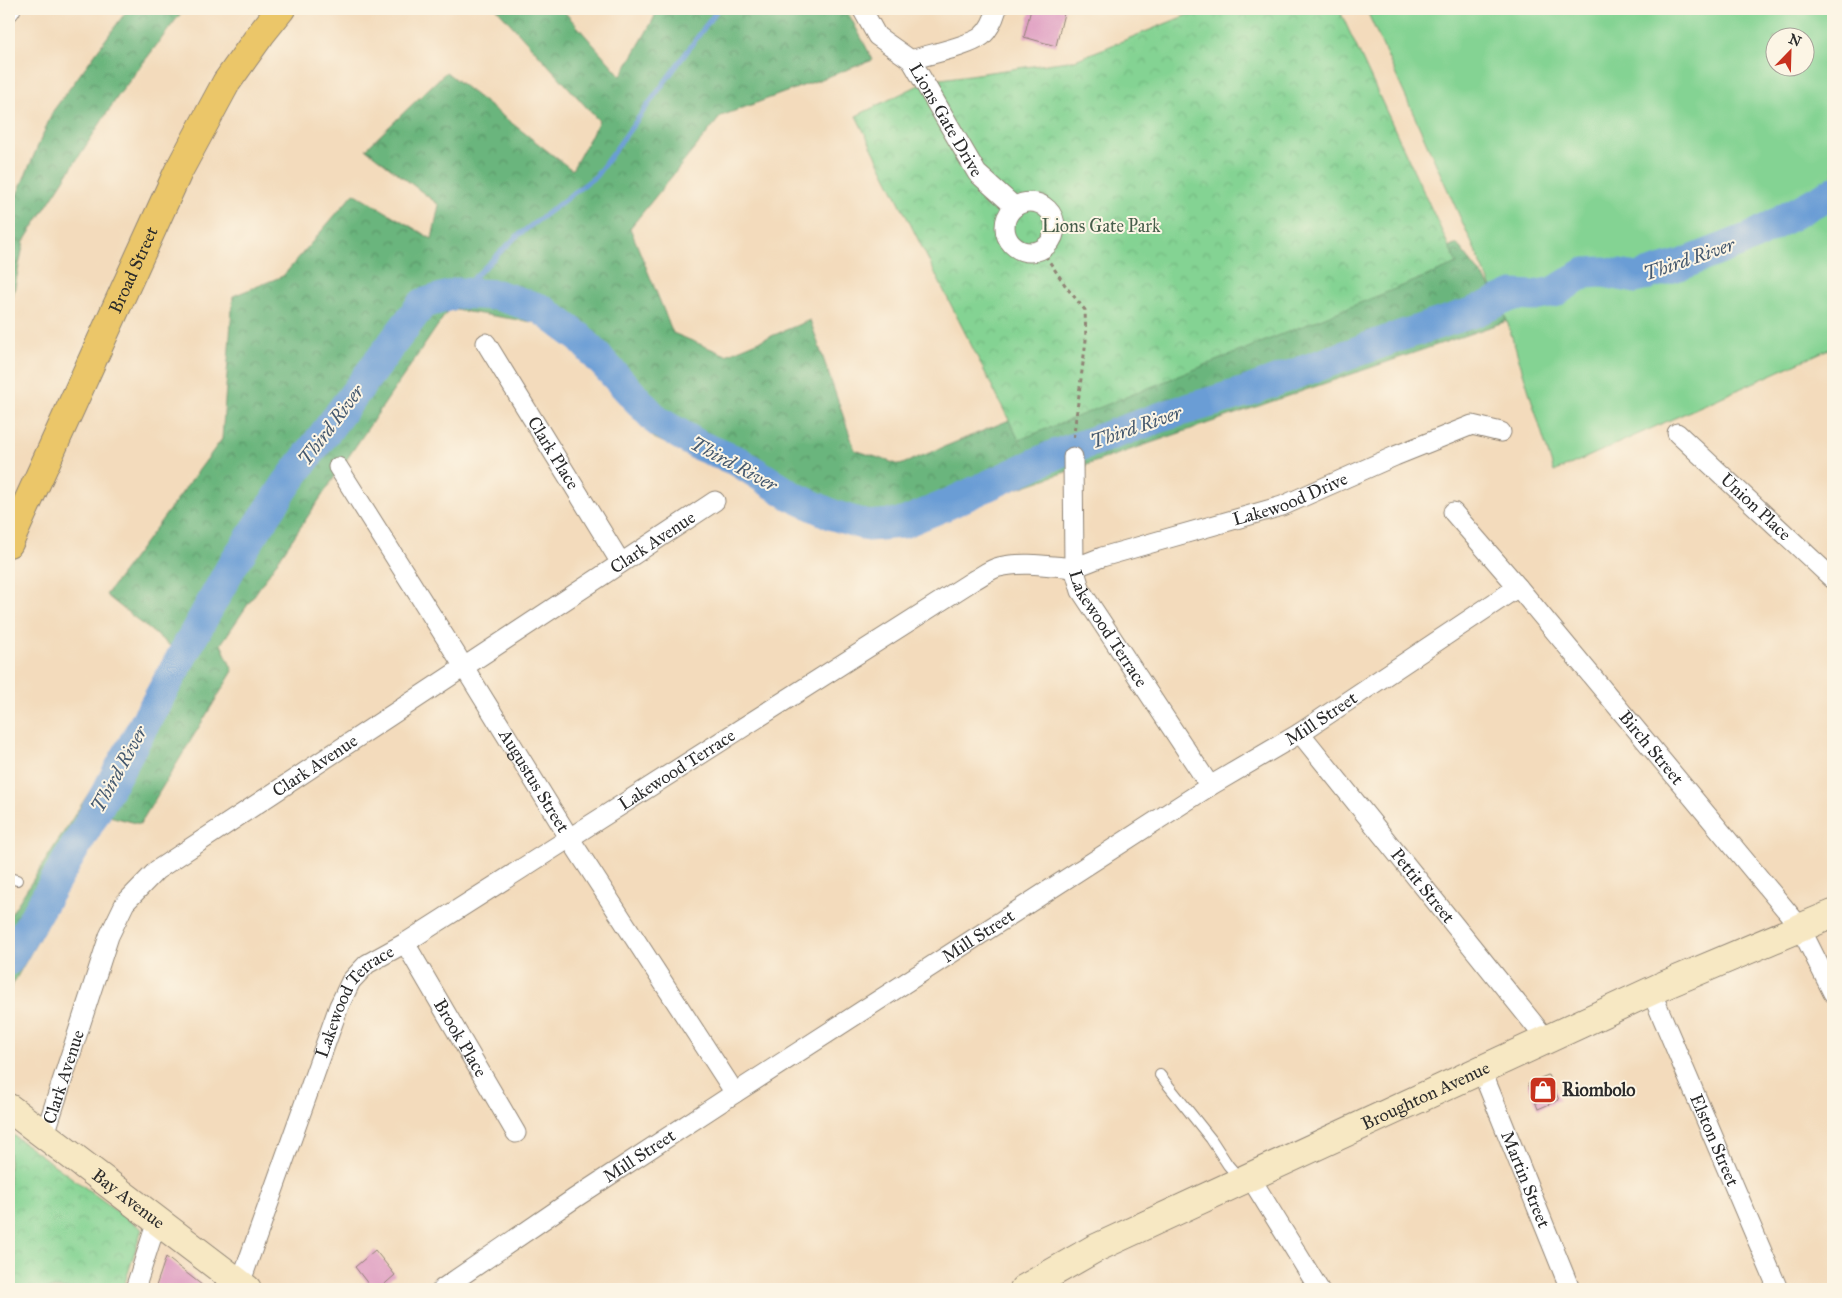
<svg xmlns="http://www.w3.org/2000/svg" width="1842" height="1298" viewBox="0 0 1842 1298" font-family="'IM FELL Great Primer',serif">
<defs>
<pattern id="forest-crowns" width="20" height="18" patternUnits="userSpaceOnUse" patternTransform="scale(1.25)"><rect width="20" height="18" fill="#6bb57d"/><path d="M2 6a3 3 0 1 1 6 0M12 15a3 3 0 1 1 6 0" fill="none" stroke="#589367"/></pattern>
<pattern id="park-crowns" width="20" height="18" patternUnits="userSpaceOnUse" patternTransform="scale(1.25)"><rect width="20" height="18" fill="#84d393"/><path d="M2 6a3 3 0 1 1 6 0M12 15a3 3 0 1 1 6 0" fill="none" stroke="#72b57f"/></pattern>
</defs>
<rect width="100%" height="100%" fill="#fcf5e5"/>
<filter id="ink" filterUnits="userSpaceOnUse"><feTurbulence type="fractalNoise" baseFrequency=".02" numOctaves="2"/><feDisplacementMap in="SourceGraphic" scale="10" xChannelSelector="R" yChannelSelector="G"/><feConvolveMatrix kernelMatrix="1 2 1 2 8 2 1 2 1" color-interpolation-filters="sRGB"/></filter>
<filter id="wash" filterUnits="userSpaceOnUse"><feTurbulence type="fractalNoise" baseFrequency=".0096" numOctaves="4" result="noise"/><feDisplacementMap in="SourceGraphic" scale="20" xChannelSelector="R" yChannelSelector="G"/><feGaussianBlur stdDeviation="1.12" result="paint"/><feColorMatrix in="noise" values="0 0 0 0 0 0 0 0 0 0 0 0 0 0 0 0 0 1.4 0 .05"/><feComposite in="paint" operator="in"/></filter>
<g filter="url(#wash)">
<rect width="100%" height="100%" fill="#f3dbbc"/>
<path fill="#84d393" stroke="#587f5f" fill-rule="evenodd" d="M1366,9H1833V347L1554,472L1507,321ZM1774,38H1804V68H1774Z"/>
<g fill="url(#forest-crowns)" stroke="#4b7054">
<path d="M128,9H184L118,96L24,241L13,296L9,306V213L53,111Z"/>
<path d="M497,9H562L621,76L652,22L658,9H846L873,60L721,116L630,228L673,333L726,355L810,320L855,450L900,465L1092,386L1457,244L1495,292L1507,321L870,539L654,438L551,325L449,309L221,644L233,671L140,824L109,816L9,991V917L179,653L106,595L222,439L233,296L283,276L354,193L432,239L439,205L366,149L446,72L572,170L599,121Z"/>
</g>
<g fill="url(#park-crowns)" stroke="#587f5f">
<path d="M1202,9H1339L1457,264L1019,440L856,116L927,81L1075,60Z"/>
<path d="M9,1132L142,1229L123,1289H9Z"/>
</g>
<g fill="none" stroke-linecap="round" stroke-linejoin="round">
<path stroke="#6b9dd5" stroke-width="5" d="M458,293L516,237L596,176L718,9"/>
<path stroke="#6b9dd5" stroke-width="31" d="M9,960L91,820L233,564L288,482L422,304L458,293L497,295L541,309L580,338L657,421L698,445L739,462L792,496L833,515L868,526L903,523L944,506L1054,455L1167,415L1245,392L1400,336L1474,312L1513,295L1534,296L1554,292L1585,273L1603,272L1636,278L1683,264L1752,237L1833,192"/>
</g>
<g id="blocks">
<g fill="#dd96bf">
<path d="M1031,9H1065L1056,46L1024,37Z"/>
<path d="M1548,1075L1559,1100L1538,1109L1528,1083Z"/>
<path d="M375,1250L395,1275L379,1289H372L355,1267Z"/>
<path d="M166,1257L207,1289H155Z"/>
</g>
</g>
</g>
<g filter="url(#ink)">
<use href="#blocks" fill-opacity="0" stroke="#8f8374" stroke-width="1"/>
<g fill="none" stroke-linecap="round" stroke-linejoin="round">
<defs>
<g id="lane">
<path d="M9,878L17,880"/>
<path d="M1160,1075L1211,1139L1228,1165L1241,1180"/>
</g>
<g id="street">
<path id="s1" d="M862,9L877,36L911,60L977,173L1015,207"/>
<path d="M9,12L11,9"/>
<path d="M911,60C929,54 968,47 982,36C990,29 994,19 997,9"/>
<circle cx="1030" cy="227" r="25"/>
<path id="s2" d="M486,343L621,563"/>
<path id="s3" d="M1677,433L1833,579"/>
<path id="s4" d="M1073,457L1074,568L1102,557L1282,506L1395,456L1472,425L1501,432"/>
<path id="s5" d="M338,467L464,667L570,839L735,1093"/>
<path id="s6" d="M1453,512L1518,587L1800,927L1833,993"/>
<path id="s7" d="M1300,733L1546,1039"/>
<path id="s8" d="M405,943L516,1133"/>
<path id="s9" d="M1651,991L1778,1289"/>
<path id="s10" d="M1481,1069L1570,1289"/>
<path id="s11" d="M45,1134L109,936L125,903L157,870L715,501"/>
<path d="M1250,1177L1319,1289"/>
<path id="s12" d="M240,1284L339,1006L351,981L367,964L405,943L974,580C982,576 990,569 999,567C1023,561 1050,566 1074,568L1081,591L1210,786"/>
<path d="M135,1289L157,1221"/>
<path id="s13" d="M442,1289L575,1198L735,1093L1210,786L1300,733L1518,587"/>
</g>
<g id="secondary">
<path id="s14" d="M9,1108L247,1289"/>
<path id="s15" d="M1024,1289L1094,1249L1660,987L1833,914"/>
</g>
<g id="primary">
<path id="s16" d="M9,543L178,172L226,83L261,34L281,9"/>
</g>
</defs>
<use href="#lane" stroke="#8f8374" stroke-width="12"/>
<use href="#street" stroke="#8f8374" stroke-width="21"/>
<use href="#secondary" stroke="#8f8374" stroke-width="30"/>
<use href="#primary" stroke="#8f8374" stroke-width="30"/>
<path stroke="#8f8374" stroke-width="3" stroke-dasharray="4 4" stroke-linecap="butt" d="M1041,249L1067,288L1085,310L1086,340L1073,441"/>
<use href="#lane" stroke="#fff" stroke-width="10"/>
<use href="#street" stroke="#fff" stroke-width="19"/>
<use href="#secondary" stroke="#f7e8c3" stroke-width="28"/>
<use href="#primary" stroke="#ebc669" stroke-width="28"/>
</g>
</g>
<defs>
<symbol id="shop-square" viewBox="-11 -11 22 22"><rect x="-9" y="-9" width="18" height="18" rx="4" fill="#c8321e" stroke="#fcf5e5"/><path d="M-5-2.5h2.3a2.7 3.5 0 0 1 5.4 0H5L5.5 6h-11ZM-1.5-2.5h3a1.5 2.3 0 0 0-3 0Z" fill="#fff"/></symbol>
</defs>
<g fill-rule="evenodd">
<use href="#shop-square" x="1527" y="1074" width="32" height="32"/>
</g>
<g text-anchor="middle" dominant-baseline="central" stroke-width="4" stroke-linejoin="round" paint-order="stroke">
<g font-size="18" fill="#2b2b2b" stroke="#fcf5e5">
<text stroke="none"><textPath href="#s1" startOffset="142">Lions Gate Drive</textPath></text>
<text stroke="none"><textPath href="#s16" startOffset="300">Broad Street</textPath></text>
<text stroke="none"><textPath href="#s2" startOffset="129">Clark Place</textPath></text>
<text stroke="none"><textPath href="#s4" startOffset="338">Lakewood Drive</textPath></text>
<text stroke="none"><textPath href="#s3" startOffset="108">Union Place</textPath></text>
<text stroke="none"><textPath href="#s11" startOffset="885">Clark Avenue</textPath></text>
<text stroke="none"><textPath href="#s12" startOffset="1238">Lakewood Terrace</textPath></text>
<text stroke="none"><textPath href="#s13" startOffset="1048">Mill Street</textPath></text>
<text stroke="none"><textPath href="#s6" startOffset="308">Birch Street</textPath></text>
<text stroke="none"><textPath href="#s11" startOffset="480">Clark Avenue</textPath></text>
<text stroke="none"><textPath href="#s12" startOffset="712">Lakewood Terrace</textPath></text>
<text stroke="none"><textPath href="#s5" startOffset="370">Augustus Street</textPath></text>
<text stroke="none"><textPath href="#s7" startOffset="196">Pettit Street</textPath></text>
<text stroke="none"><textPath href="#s13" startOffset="642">Mill Street</textPath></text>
<text stroke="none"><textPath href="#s12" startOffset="308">Lakewood Terrace</textPath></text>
<text stroke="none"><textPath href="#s8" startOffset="110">Brook Place</textPath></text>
<text stroke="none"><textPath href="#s11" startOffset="60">Clark Avenue</textPath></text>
<text stroke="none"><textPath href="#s15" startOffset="446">Broughton Avenue</textPath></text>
<text stroke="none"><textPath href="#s9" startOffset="162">Elston Street</textPath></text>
<text stroke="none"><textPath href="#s13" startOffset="238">Mill Street</textPath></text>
<text stroke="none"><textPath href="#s10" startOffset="119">Martin Street</textPath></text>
<text stroke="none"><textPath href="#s14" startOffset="150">Bay Avenue</textPath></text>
</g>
<g font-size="18" fill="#465d4a" stroke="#fcf5e5">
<text x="1101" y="226">Lions Gate Park</text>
</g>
<g font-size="18" font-weight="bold" fill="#2b2b2b" stroke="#fcf5e5" text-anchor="start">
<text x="1562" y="1090">Riombolo</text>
</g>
<g font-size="19" font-style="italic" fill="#45596f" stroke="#fcf5e5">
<text transform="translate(1689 259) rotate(-19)">Third River</text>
<text transform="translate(331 425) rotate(-53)">Third River</text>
<text transform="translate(1136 427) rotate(-19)">Third River</text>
<text transform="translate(734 464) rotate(28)">Third River</text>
<text transform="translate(119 769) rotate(-61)">Third River</text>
</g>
</g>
<rect width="1842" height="1298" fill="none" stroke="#fcf5e5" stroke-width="30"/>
<g transform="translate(1790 52) rotate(23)"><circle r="24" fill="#fcf5e5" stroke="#a8a49b"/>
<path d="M0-4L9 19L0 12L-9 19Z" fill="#c8321e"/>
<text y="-8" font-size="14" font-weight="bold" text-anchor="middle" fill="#2b2b2b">N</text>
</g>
</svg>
